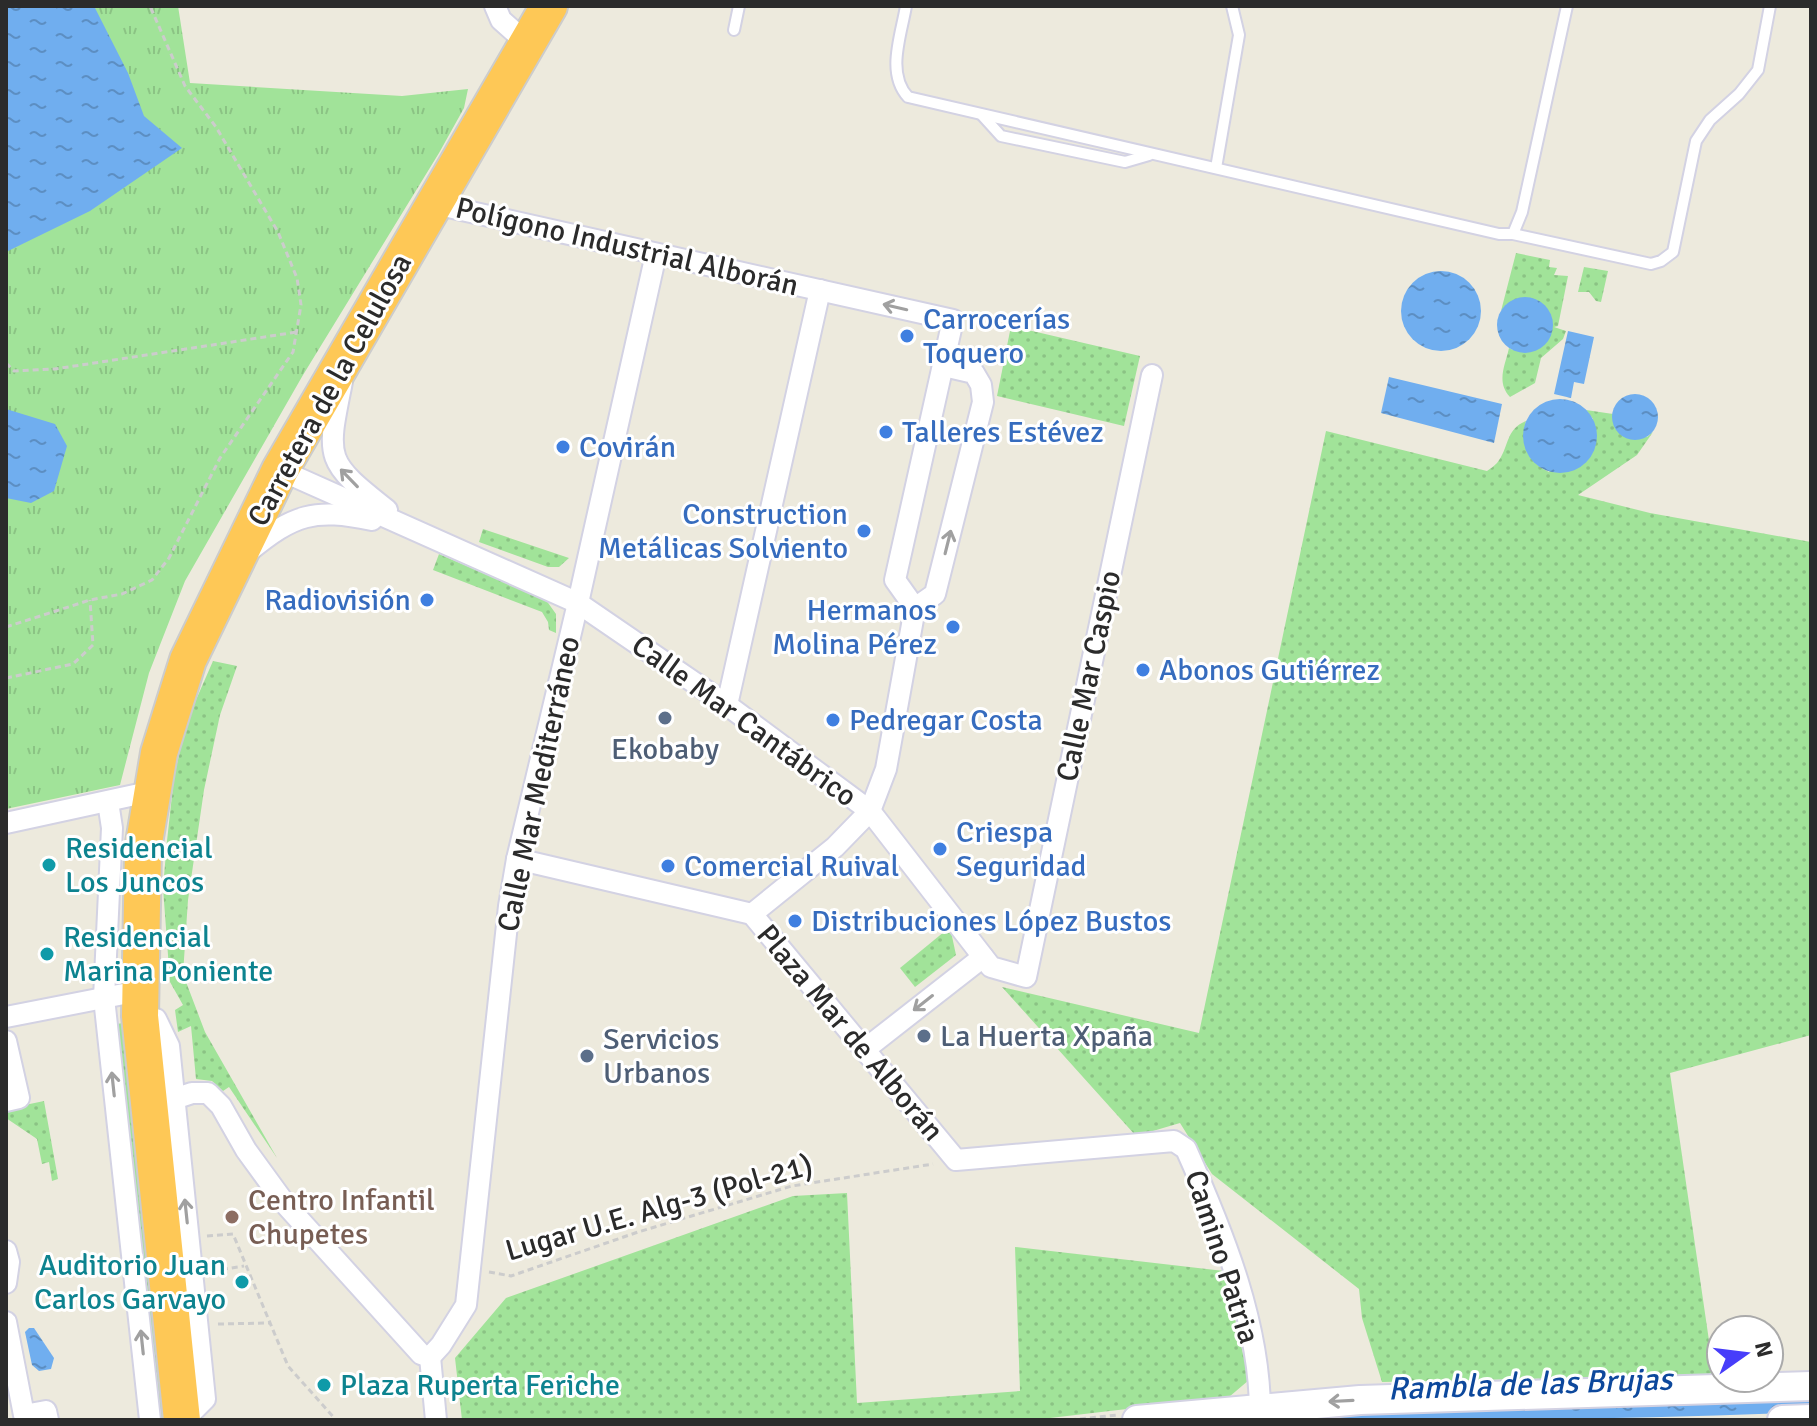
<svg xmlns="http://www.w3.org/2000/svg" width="1817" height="1426" viewBox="0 0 1817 1426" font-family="Signika,sans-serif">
<defs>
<pattern id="grass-dots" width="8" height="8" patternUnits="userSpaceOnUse" patternTransform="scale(2)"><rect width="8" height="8" fill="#a1e399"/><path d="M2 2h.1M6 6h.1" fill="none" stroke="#8bc384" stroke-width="1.8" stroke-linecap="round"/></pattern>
<pattern id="park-tufts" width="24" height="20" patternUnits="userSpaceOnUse" patternTransform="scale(2)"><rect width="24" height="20" fill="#a1e399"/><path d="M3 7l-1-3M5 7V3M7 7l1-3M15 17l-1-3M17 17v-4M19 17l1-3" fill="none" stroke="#8bc384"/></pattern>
<pattern id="water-ripples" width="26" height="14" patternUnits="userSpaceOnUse" patternTransform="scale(2)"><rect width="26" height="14" fill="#70aeef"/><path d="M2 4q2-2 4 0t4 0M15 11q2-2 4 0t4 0" fill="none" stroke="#5c8ec2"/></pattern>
</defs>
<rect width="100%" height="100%" fill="#edeadd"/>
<g fill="url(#grass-dots)">
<path d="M1516,253L1550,260L1549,267L1557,268L1554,275L1568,276L1558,326L1554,327L1566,331L1563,339L1541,358L1535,383L1510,397C1496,382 1505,366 1509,348L1513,350L1550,336L1551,318L1507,304L1501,311Z"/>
<path d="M1584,267L1608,271L1601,302L1596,301L1589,292H1578Z"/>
<path d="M1011,326L1140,356L1124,426L997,396Z"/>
<path d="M1586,410L1613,414V419L1647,437L1653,432L1637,455L1578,495L1650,513L1811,542V1035L1670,1073L1714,1375L1382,1382L1362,1318L1359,1289L1212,1174L1180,1123L1136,1136L1002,987L1199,1033L1326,431L1487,471C1490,469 1494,466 1497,463C1509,449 1505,429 1526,421C1520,444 1527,461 1549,472L1593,419Z"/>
<path d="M483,529L569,558L559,567H548L479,542Z"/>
<path d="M439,554L546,600L556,614V633L549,630L548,622L542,612L433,570Z"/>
<path d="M213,661L237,666L220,715L204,790L188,900L183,974L205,1032L277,1158L229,1087L223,1091L212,1081L196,1079L191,1026L178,1032L175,1010L183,1005L170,982L163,888L167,841L174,777L181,746L192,709Z"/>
<path d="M950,927L956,955L915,987L900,968Z"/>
<path d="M128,1022L167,1420H159L117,1024Z"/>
<path d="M44,1101L58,1179L52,1181L49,1162L42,1164L37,1139L6,1118V1109Z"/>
<path d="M847,1193L857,1403L1020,1391L1015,1247L1224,1271L1249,1380L1229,1397L1033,1420H462L455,1358L506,1298L793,1196Z"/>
</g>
<path fill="url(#park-tufts)" d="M6,6H178L190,83L402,96L468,89L464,108L439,153L303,375L185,581L149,673L120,785L6,809Z"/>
<g fill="url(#water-ripples)">
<path d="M6,6H94L128,73L144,116L182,148L90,211L6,252Z"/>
<circle cx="1441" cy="311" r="40"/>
<circle cx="1525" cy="325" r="28"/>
<path d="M1568,331L1594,337L1584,384L1574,382L1571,398L1554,394Z"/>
<path d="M1389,377L1502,404L1494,443L1381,413Z"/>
<circle cx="1635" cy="417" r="23"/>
<circle cx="1560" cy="436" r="37"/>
<path d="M6,409L55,424L67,446L54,491L31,503L6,498Z"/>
<path d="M29,1328H34L54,1358L51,1369L39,1371L32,1365L25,1332Z"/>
<path d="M1811,1392V1412C1598,1422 1386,1420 1173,1420Z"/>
</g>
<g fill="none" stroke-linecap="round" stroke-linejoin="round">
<defs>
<g id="lane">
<path d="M906,6C901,36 886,73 908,97L1499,234H1513L1651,264L1661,261L1673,252L1696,141L1710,120L1739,94L1758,70L1770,6"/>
<path d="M734,30L739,6"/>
<path d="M982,115L1001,136L1125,162L1149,155"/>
<path d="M1216,168L1239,35L1232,6"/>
<path d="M1513,234L1522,212L1567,6"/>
</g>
<g id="street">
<path d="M495,6L501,20L528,44"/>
<path d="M435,204L953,320L895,580L915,608"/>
<path d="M342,382C326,460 325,461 387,510"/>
<path d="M280,470L578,603L727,705L870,811L991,967L1026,977L1152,375"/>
<path d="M248,552C294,514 314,508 372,520"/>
<path d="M727,705L820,290"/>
<path d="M108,802L112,828L104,998L150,1420"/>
<path d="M6,823L153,791"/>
<path d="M517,859L752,914"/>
<path d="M752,914L956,1160L1174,1141L1186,1149C1223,1232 1262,1327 1260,1420"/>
<path d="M752,914L835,847L870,811L886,769L915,608L935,594L983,402L981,385L974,373L944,366"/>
<path d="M140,1016L156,1019L169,1046L205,1399L184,1420"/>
<path d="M6,1017L139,991"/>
<path d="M6,1041L19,1098L6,1101"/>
<path d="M864,1050L983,957"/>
<path d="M174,1099L192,1093H208L221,1106L246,1150L286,1205L421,1354L430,1357"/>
<path d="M6,1251L9,1262L6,1283"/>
<path d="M6,1322L24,1415L46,1411L48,1420"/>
<path d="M430,1357L441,1345L466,1305L509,906L517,859L578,603L656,254"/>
<path d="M430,1357L436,1420"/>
</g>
<g id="secondary">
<path d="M1137,1420L1360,1400L1811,1386"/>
<path d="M1782,1420L1811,1419"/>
</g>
<path id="highway" d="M182,1420L140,1016L143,849L159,753L188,660L280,470L549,6"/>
</defs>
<use href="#lane" stroke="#d3d2e3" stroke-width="14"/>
<use href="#street" stroke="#d3d2e3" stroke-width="24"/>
<use href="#secondary" stroke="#d3d2e3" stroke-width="32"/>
<use href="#highway" stroke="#ccc" stroke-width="40"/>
<g stroke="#ccc" stroke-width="3" stroke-dasharray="6 4" stroke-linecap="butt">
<path d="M6,363L14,371L55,369L297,332"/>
<path d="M6,627L90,600L122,594L152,580L169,558L220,458L293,352L301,305L297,278L278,232L216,127L185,86L150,6"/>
<path d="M6,678L73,664L93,645L90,600"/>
<path d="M207,1236L233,1234L288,1366L336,1420"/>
<path d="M212,1271L244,1266"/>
<path d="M489,1272L511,1276L638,1232L792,1186L933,1164"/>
<path d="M218,1324L270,1323"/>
<path d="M1070,1420L1117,1415"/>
</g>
<use href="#lane" stroke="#fff" stroke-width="10"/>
<use href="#street" stroke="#fff" stroke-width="20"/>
<use href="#secondary" stroke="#fff" stroke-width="28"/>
<use href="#highway" stroke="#fec856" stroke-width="36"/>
</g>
<defs><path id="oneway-shaft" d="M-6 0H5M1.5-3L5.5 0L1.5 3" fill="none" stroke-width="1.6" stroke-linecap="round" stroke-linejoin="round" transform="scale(2)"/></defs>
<g stroke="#a0a0a0">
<use href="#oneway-shaft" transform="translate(895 307) rotate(-167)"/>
<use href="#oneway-shaft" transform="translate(349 478) rotate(-134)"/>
<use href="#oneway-shaft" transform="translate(948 542) rotate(-76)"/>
<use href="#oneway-shaft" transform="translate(923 1003) rotate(142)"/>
<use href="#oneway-shaft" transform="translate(113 1084) rotate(-96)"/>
<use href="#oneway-shaft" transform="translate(186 1211) rotate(-96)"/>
<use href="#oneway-shaft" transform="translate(142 1342) rotate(-96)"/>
<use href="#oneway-shaft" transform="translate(1341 1401) rotate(177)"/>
</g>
<g fill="#3f7fe0" stroke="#fff" stroke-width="3">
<circle cx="907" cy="336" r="8"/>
<circle cx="886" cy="432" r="8"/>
<circle cx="563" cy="447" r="8"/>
<circle cx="864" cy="531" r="8"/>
<circle cx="427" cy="600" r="8"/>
<circle cx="953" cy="627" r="8"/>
<circle cx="1143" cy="670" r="8"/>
<circle cx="833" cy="720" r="8"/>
<circle cx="940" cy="849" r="8"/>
<circle cx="668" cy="866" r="8"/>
<circle cx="795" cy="921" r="8"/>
</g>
<g fill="#5c6f8a" stroke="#fff" stroke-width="3">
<circle cx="665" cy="718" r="8"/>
<circle cx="924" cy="1036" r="8"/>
<circle cx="587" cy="1056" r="8"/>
</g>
<g fill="#0f9aa8" stroke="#fff" stroke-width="3">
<circle cx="49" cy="865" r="8"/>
<circle cx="47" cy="954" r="8"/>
<circle cx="242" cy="1282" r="8"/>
<circle cx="324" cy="1385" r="8"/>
</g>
<circle fill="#8d6e63" stroke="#fff" stroke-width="3" cx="232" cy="1217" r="8"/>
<g text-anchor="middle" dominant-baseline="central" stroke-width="6" stroke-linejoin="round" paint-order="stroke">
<g font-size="30" fill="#2b2b2b" stroke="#fff">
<text transform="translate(627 247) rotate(13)">Polígono Industrial Alborán</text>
<text transform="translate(330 390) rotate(-61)">Carretera de la Celulosa</text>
<text transform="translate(1089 676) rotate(-78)">Calle Mar Caspio</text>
<text transform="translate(744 721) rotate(36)">Calle Mar Cantábrico</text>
<text transform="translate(539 784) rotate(-78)">Calle Mar Mediterráneo</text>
<text transform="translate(850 1033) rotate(50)">Plaza Mar de Alborán</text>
<text transform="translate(659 1208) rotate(-16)">Lugar U.E. Alg-3 (Pol-21)</text>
<text transform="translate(1222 1257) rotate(72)">Camino Patria</text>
</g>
<g font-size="30" fill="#366cbe" stroke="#fff" text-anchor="start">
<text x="923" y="319">Carrocerías<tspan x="923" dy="34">Toquero</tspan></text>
<text x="902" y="432">Talleres Estévez</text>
<text x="579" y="447">Covirán</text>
<text x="848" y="514" text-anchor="end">Construction<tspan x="848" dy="34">Metálicas Solviento</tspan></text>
<text x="411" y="600" text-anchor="end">Radiovisión</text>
<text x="937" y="610" text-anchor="end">Hermanos<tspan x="937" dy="34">Molina Pérez</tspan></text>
<text x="1159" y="670">Abonos Gutiérrez</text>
<text x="849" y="720">Pedregar Costa</text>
<text x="956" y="832">Criespa<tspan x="956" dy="34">Seguridad</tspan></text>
<text x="684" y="866">Comercial Ruival</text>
<text x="811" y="921">Distribuciones López Bustos</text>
</g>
<g font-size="30" fill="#4e5e75" stroke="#fff" text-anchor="start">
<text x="665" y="749" text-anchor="middle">Ekobaby</text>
<text x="940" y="1036">La Huerta Xpaña</text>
<text x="603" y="1039">Servicios<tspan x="603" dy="34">Urbanos</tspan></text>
</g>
<g font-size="30" fill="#0d838f" stroke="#fff" text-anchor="start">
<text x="65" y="848">Residencial<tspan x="65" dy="34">Los Juncos</tspan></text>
<text x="63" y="937">Residencial<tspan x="63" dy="34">Marina Poniente</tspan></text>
<text x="226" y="1265" text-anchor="end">Auditorio Juan<tspan x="226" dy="34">Carlos Garvayo</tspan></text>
<text x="340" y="1385">Plaza Ruperta Feriche</text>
</g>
<g font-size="30" fill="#785e54" stroke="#fff" text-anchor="start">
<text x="248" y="1200">Centro Infantil<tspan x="248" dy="34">Chupetes</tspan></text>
</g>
<g font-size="32" font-style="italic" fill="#0d489c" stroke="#fff">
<text transform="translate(1530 1384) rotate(-2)">Rambla de las Brujas</text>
</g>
</g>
<rect width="1817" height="1426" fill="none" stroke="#2b2b2b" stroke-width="16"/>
<g transform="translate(1745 1354) rotate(76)"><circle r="38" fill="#ffffff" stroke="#aaaaaa" stroke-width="2"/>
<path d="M0-6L14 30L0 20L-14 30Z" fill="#473dfa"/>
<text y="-12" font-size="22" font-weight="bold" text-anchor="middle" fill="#2b2b2b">N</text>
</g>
</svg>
